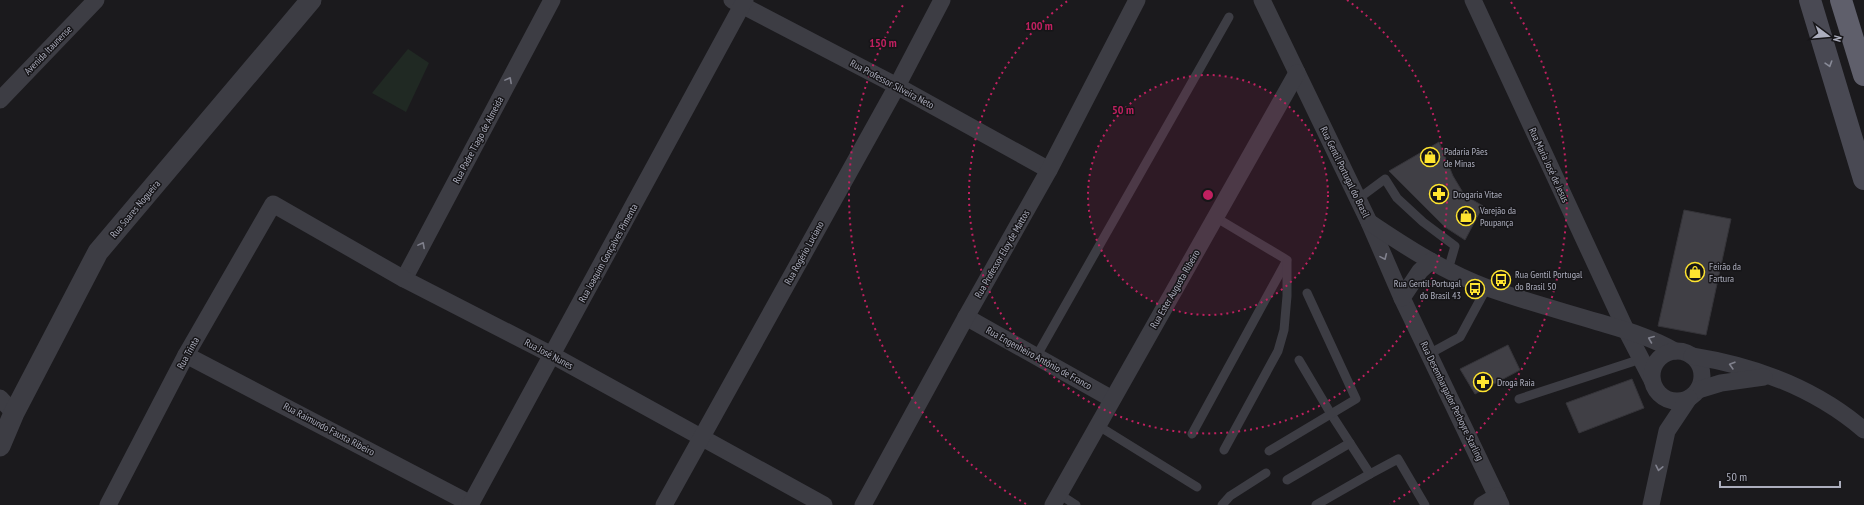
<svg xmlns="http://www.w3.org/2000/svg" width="1864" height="505" viewBox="0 0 1864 505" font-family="'PT Sans Narrow',sans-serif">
<rect width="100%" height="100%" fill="#1b1a1d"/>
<path fill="#202923" d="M408,49L429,63L406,112L372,93Z"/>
<g fill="#403f45" stroke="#353439">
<path d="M1439,142L1453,176L1462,191L1471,199L1483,206L1465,240L1445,227L1389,171Z"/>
<path d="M1684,210L1731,219L1706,335L1658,326Z"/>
<path d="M1508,345L1520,370L1475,394L1460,369Z"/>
<path d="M1632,379L1644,408L1579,433L1566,403Z"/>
</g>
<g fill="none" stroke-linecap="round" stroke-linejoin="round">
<g stroke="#3d3d44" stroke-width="9">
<path d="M1358,199L1385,179L1397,198L1423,222L1455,246L1448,270"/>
<path d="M1429,354L1460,337L1487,287"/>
<path d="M1036,357L1229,17"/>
<path d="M1299,360L1331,414L1370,474L1398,459L1425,505"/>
<path d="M1519,399L1641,359"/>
<path d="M1097,425L1197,487"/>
<path d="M1192,434L1287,260L1215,217"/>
<path d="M1224,450L1278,351L1284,330L1287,296V262"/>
<path d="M1269,451L1356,399L1307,293"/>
<path d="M1287,480L1350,443"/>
<path d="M1059,494L1076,505"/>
<path d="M1222,505L1230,496L1266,473"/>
<path d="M1316,505L1370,474"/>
</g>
<g stroke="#3d3d44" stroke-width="17">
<path d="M732,0L897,86L1049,170"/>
<path d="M1262,0L1369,222L1402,298L1501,505"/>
<path d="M1473,0L1626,330L1652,380"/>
<path d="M0,100L96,0"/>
<path d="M1369,222C1406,247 1445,272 1488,288C1524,301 1562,311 1598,322C1625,330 1651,337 1675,351"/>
<path d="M404,279L552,0"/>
<path d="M1402,298L1420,271L1431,261"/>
<path d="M966,317L1112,399"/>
<circle cx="1677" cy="376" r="25"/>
<path d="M186,355L471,504"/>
<path d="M1692,356C1755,366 1815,388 1864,430"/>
<path d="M1698,390L1721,383L1764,377"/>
<path d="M0,398L14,413"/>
<path d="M108,505L186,355L273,204L404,279L552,355L824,505"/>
<path d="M470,505L745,0"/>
<path d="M664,505L897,86L942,0"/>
<path d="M863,505L966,317L1049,170L1137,0"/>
<path d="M1053,505L1297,73"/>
<path d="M1482,505L1497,496"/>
<path d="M1651,505L1667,431L1689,398"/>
</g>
<path stroke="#3d3d44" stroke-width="21" d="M0,446L14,413L98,252L311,0"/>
<path stroke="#494953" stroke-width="22" d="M1810,0L1864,179"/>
<path stroke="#5f5f6b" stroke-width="22" d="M1841,0L1864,75"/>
</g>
<defs><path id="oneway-chevron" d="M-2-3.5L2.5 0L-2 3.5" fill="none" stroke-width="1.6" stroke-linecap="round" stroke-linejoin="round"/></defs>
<use stroke="#898b98" href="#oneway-chevron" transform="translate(1829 64) rotate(73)"/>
<g stroke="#80818d">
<use href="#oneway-chevron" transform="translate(509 80) rotate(-62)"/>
<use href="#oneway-chevron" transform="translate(422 245) rotate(-62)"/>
<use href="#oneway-chevron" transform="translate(1384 257) rotate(66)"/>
<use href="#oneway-chevron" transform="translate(1651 339) rotate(-158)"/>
<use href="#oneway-chevron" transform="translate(1732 365) rotate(-164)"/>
<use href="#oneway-chevron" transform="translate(1659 468) rotate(102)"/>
</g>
<circle cx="1208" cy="195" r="120" fill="#c12060" fill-opacity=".12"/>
<g fill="none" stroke="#c12060" stroke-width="2" stroke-dasharray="2 4">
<circle cx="1208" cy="195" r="120"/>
<path d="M1347 0A239 239 0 1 1 1069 0"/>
<path d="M1026 504A359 359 0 0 1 905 2M1511 2A359 359 0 0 1 1390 504"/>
</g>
<defs>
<symbol id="shop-ring" viewBox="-11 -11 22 22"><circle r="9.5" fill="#161518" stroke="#ffe530" stroke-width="1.5"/><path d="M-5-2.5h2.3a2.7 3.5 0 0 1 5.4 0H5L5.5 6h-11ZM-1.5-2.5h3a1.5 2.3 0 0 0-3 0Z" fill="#ffe530"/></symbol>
<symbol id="pharmacy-ring" viewBox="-11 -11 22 22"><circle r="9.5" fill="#161518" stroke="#ffe530" stroke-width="1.5"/><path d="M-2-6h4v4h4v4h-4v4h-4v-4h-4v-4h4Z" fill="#ffe530"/></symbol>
<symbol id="bus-ring" viewBox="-11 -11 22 22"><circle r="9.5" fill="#161518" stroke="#ffe530" stroke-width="1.5"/><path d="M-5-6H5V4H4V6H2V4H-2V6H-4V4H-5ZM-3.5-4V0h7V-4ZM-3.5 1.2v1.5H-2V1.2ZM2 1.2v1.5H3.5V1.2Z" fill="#ffe530"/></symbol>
</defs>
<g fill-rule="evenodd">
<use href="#shop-ring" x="1419" y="146" width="22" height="22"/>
<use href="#pharmacy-ring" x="1428" y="183" width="22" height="22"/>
<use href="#shop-ring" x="1455" y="205" width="22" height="22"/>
<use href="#shop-ring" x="1684" y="261" width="22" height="22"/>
<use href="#bus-ring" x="1490" y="269" width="22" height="22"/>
<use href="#bus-ring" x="1464" y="278" width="22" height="22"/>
<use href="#pharmacy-ring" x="1472" y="371" width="22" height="22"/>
</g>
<g text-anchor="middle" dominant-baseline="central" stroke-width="3" stroke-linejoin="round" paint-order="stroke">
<g font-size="10" fill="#acaebd" stroke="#161518">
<text transform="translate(48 50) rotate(-46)">Avenida Itaunense</text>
<text transform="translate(892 84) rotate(28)">Rua Professor Silveira Neto</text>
<text transform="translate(478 140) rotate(-62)">Rua Padre Tiago de Almeida</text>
<text transform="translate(1549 165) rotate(65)">Rua Maria José de Jesus</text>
<text transform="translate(1345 172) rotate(64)">Rua Gentil Portugal do Brasil</text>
<text transform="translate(135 209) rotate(-50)">Rua Soares Nogueira</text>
<text transform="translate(608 253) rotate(-61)">Rua Joaquim Gonçalves Pimenta</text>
<text transform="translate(804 253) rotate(-61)">Rua Rogério Luciano</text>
<text transform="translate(1002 254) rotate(-60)">Rua Professor Eloy de Mattos</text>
<text transform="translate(1175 289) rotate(-60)">Rua Ester Augusta Ribeiro</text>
<text transform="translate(188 353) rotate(-61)">Rua Trinta</text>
<text transform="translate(549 354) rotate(28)">Rua José Nunes</text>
<text transform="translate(1039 358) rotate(29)">Rua Engenheiro Antônio de Franco</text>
<text transform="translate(1452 401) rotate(64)">Rua Desembargador Perboyre Starling</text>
<text transform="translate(329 429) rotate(28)">Rua Raimundo Fausta Ribeiro</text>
</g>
<g font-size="10" fill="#acaebd" stroke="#161518" text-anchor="start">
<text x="1444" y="151">Padaria Pães<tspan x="1444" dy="12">de Minas</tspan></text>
<text x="1453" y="194">Drogaria Vitae</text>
<text x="1480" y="210">Varejão da<tspan x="1480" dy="12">Poupança</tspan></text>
<text x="1709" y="266">Feirão da<tspan x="1709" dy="12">Fartura</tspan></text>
<text x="1515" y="274">Rua Gentil Portugal<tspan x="1515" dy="12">do Brasil 50</tspan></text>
<text x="1461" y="283" text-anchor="end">Rua Gentil Portugal<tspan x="1461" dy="12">do Brasil 43</tspan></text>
<text x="1497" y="382">Droga Raia</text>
</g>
</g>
<circle cx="1208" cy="195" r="6" fill="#c12060" stroke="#161518" stroke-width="2"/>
<g font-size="12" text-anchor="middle" font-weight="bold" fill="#c12060" stroke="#161518" stroke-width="3" stroke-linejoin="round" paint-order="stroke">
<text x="1039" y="30">100 m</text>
<text x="883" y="47">150 m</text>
<text x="1123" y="114">50 m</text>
</g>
<g transform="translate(1828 36) rotate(106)" stroke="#161518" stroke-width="3" paint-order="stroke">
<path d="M0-3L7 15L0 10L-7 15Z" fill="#acaebd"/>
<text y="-6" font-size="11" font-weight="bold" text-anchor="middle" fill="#acaebd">N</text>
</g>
<path d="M1720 481v6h120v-6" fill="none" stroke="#acaebd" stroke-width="2"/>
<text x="1726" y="481" font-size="12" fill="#acaebd" stroke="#161518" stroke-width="3" paint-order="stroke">50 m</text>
</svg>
